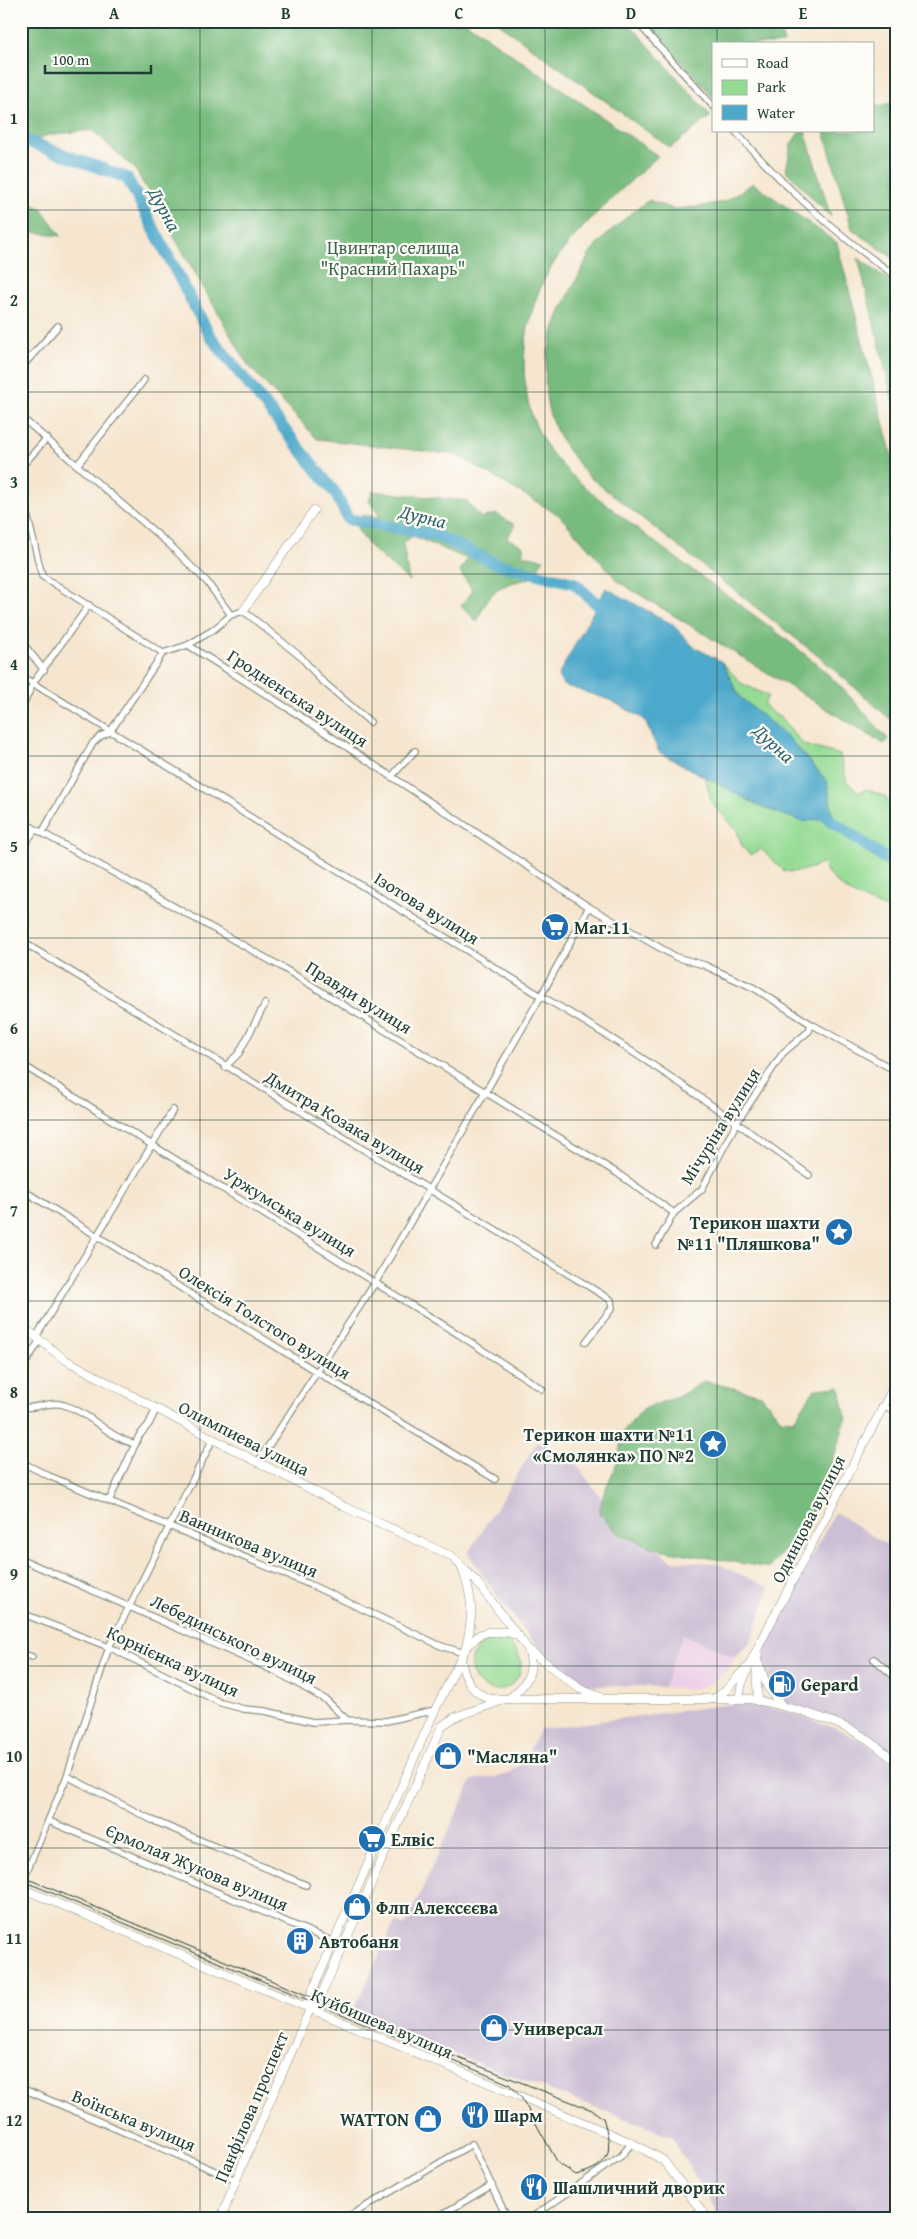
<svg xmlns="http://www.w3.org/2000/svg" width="917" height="2239" viewBox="0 0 917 2239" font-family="'Gentium Book Plus',serif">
<rect width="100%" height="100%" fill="#fdfcf7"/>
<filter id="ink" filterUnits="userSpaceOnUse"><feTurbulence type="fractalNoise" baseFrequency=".02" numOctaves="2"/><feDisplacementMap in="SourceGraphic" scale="10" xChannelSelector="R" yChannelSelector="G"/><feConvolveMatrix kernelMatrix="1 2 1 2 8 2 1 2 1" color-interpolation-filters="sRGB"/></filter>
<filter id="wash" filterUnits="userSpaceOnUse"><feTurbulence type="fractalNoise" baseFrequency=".0096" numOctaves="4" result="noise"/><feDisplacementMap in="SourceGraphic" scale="20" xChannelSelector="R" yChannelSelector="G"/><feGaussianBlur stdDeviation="1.12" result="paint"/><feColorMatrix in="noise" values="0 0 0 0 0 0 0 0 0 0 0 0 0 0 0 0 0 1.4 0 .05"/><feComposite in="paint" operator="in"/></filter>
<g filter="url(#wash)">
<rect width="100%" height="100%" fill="#f6e6d0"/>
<path fill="#edd0e8" d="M683,1634L735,1657L728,1670L712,1683L689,1690L664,1687Z"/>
<g fill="#ccbed4">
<path d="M538,1441L575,1463L621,1524L673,1561L716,1563L770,1588L750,1643L735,1657L683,1634L664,1687L583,1685L547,1658L499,1599L468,1553Z"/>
<path d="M835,1512L896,1551V1756L866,1734L842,1721L786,1703L777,1697L764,1669L765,1646Z"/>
<path d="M739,1703L785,1711L839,1729L862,1741L896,1765V2218H720L671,2136L351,2015L395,1922L405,1926L472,1780L502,1776L510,1772L524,1762L540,1729Z"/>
</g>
<g fill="#96db94" stroke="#5a8c64">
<path d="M722,662L741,683L768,696L764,704L771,712L781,718L804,745L840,755L847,782L858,792L867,789L886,797C903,828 896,878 896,913C869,901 834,892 823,863C812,868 796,874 784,871L761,849L750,855L742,846L737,831L712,803L705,777L659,752L740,697Z"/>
<circle cx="496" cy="1665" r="25"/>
</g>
<g fill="#78bb7e" stroke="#4c7c59">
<path d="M21,21H464L658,156C621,191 565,236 543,282C520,332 515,395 545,443C564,474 598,497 626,520C688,569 755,613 817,664C841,685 866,715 888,739L884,744L619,582L559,515L457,455L317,439L248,365L135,169L92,130L48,135L21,144Z"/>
<path d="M495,21H627L711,116L670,148Z"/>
<path d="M644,21H778L784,44H713V97Z"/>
<path d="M896,102V260L852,229L824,131H873V107Z"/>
<path d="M800,131H805L831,217L786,171L791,144Z"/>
<path d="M753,183L837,243L896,472V724L822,659L587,475C570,453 552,431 547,403C540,356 556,317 578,277C583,267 588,255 595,247C611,229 630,214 649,200L673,209L698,207L726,201Z"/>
<path d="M21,200L41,208L61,236L32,232L21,222Z"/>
<path d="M858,258L896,285V413Z"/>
<path d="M373,491L467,501L481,518L496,514L515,525L507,538L523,546V555L544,559L529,579C497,585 489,591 477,622L461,605L473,591L460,572L467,559L413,536L403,543L409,581L370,547L357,529L361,515L380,517L369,501Z"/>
<path d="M704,1381L761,1395L781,1419L794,1420L815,1389L840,1387L846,1419L819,1503L799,1532L769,1568L657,1549L618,1533L599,1513L604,1493L618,1460L623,1432L644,1408L678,1397Z"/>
</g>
<path fill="#4da9cb" stroke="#367380" d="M606,588L672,624L694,647L722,662L740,697L788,737L827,781L833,817L803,822L759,806L659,752L644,719L610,700L563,685L558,676Z"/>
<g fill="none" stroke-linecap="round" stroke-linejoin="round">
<g stroke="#4da9cb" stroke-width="12">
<path d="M21,139L127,178L210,336L336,494L348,519L435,535L497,564L574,583L610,616"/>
<path d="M815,806L830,820L896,866"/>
</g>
</g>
</g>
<g filter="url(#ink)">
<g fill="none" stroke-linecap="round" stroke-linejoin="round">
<defs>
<g id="street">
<path d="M636,21L713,106"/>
<path d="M735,131C780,183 839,237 896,276"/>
<path d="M21,368L58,326"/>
<path d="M21,417L172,547L207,582L231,615L243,611L250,616L301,657L320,679L370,722"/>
<path d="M78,464L144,380"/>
<path d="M21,467L47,438"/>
<path d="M21,490L42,576L163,653"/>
<path d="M21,641L44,670"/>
<path d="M188,645L297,714L589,907L676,957L704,965L754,988L811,1024L896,1071"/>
<path d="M21,676L541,996C634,1049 723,1112 809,1175"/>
<path d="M21,710L33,683L89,605"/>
<path d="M391,777L415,751"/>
<path d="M21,821L280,966L617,1173L674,1213"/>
<path d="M43,831L93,743L101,736L110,732L163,653L188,645L213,630L231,615"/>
<path d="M21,849L35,830"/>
<path d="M21,941L611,1300L612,1308L586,1342"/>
<path d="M21,1064L458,1334L542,1389"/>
<path d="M225,1067L239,1053L265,1004"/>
<path d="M21,1189L317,1372L495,1479"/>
<path d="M656,1245L674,1213L702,1189L737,1122L783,1053L809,1031L811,1024"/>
<path d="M36,1337L173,1110"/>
<path d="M21,1370L40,1340"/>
<path d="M882,1406L896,1411"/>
<path d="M21,1407C36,1410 49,1400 64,1405C91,1413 107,1437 135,1444"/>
<path d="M21,1462L49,1476L311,1585L441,1646L464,1653"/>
<path d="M258,1462L375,1283L541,996L589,907"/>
<path d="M109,1501L139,1436L149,1424L156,1409"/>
<path d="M21,1559L277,1672L326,1700L347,1720L386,1721L435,1710"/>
<path d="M21,1613L109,1647L221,1703L244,1709L265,1711L313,1722L347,1720"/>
<path d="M21,1653L32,1657"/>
<path d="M874,1659L896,1678"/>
<path d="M67,1776L152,1820L306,1885"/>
<path d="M49,1821L334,1942"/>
<path d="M21,1885L67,1776L109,1647L213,1439"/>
<path d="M21,2088L236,2180"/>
<path d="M346,2218L472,2144L507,2218"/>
<path d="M436,2218L492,2185"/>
<path d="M531,2218L621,2156L632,2143"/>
</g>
<g id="secondary">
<path d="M243,611L314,510"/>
<path d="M21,1325L64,1359L213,1439L345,1507L451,1556L476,1581L528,1649C536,1671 526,1686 508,1699"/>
<path d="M462,1568C474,1600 473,1616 466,1648"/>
<path d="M529,1650L580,1689L600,1697"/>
<path d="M461,1660C465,1680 471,1692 490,1699H750C789,1707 830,1717 864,1737C875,1744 885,1753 896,1761"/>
<path d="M759,1664L767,1686L782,1706"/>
<path d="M739,1698L742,1683L753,1657L896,1382"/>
<path d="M714,1699L726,1690L745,1669"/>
<path d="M758,1701L756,1664L758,1655"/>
<path d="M21,1888L632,2143L663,2160L707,2218"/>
<path d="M310,2009L308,2001L435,1710L466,1648L479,1635L488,1632H507L519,1636"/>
<path d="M310,2009L317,2005L319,2000L442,1726L455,1717L501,1701"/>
<path d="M221,2218L236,2180L310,2009"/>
</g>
</defs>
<use href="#street" stroke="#8a9282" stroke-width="8"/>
<use href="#secondary" stroke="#8a9282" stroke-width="9"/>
<use href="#street" stroke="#fff" stroke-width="5.5"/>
<use href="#secondary" stroke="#fff" stroke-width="8"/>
<path stroke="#1f3d34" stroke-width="1" d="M21,1876L438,2050L592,2110L603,2118C613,2151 613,2165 576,2175L558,2163L521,2097L509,2084L21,1880"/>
</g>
</g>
<path fill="none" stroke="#1f3d34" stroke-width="1" stroke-opacity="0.55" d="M200,21V2218M372,21V2218M545,21V2218M717,21V44M717,131V2218M21,210H896M21,392H896M21,574H896M21,756H896M21,938H896M21,1120H896M21,1301H896M21,1484H896M21,1666H896M21,1848H896M21,2030H896"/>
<defs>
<symbol id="supermarket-disc" viewBox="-11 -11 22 22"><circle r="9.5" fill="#1f6fb2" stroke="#fdfcf7"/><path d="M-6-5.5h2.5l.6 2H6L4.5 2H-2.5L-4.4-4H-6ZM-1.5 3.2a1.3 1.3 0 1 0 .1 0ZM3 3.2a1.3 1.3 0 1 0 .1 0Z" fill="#fff"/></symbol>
<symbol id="sight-disc" viewBox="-11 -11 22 22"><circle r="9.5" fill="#1f6fb2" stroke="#fdfcf7"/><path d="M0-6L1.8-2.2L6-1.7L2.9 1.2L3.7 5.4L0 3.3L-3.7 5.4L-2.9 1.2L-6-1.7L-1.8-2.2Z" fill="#fff"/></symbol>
<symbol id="fuel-disc" viewBox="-11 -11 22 22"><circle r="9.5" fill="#1f6fb2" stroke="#fdfcf7"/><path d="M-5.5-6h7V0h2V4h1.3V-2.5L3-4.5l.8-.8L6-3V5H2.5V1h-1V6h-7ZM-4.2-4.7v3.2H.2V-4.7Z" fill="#fff"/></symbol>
<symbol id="shop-disc" viewBox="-11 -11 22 22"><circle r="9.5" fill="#1f6fb2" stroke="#fdfcf7"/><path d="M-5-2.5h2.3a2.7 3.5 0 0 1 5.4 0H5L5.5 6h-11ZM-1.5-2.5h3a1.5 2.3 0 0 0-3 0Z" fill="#fff"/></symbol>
<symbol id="building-disc" viewBox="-11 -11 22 22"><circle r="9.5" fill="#1f6fb2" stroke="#fdfcf7"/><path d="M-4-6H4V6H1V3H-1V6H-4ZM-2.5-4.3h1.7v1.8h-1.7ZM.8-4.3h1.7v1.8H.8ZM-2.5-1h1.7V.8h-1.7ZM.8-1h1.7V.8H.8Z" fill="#fff"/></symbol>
<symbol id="restaurant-disc" viewBox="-11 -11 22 22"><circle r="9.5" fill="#1f6fb2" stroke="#fdfcf7"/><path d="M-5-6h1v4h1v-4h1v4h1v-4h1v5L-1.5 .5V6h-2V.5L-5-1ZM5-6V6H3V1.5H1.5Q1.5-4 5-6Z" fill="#fff"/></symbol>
</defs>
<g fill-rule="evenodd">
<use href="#supermarket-disc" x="539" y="911" width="32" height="32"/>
<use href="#sight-disc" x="823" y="1216" width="32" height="32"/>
<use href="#sight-disc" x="697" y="1428" width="32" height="32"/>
<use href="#fuel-disc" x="766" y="1668" width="32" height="32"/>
<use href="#shop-disc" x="432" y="1740" width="32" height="32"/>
<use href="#supermarket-disc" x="356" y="1823" width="32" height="32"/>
<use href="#shop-disc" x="341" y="1891" width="32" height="32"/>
<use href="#building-disc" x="284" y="1925" width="32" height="32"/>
<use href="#shop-disc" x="478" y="2012" width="32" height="32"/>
<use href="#restaurant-disc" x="459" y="2099" width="32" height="32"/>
<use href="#shop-disc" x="412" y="2103" width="32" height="32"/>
<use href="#restaurant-disc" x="518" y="2171" width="32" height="32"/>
</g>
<g text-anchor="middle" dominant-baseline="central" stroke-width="4.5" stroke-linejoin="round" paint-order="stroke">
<g font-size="18" fill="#3d644c" stroke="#fdfcf7">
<text x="393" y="247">Цвинтар селища<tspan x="393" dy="21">"Красний Пахарь"</tspan></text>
</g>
<g font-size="18" fill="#1f3d34" stroke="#fdfcf7">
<text transform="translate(298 698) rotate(33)">Гродненська вулиця</text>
<text transform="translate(427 908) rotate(32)">Ізотова вулиця</text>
<text transform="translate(359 997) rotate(32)">Правди вулиця</text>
<text transform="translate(345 1122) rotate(31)">Дмитра Козака вулиця</text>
<text transform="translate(720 1126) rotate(-58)">Мічуріна вулиця</text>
<text transform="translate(290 1212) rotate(32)">Уржумська вулиця</text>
<text transform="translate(265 1322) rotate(32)">Олексія Толстого вулиця</text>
<text transform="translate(244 1438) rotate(27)">Олимпиева улица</text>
<text transform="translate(808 1519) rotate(-63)">Одинцова вулиця</text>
<text transform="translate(249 1543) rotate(23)">Ванникова вулиця</text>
<text transform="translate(234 1639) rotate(26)">Лебединського вулиця</text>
<text transform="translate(173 1661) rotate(25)">Корнієнка вулиця</text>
<text transform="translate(197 1867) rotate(23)">Єрмолая Жукова вулиця</text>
<text transform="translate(382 2023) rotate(23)">Куйбишева вулиця</text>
<text transform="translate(251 2107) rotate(-67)">Панфілова проспект</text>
<text transform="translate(134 2120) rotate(23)">Воїнська вулиця</text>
</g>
<g font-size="18" font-weight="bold" fill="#1f3d34" stroke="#fdfcf7" text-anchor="start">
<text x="574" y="927">Маг.11</text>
<text x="820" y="1222" text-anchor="end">Терикон шахти<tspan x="820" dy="21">№11 "Пляшкова"</tspan></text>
<text x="694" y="1434" text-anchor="end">Терикон шахти №11<tspan x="694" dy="21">«Смолянка» ПО №2</tspan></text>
<text x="801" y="1684">Gepard</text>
<text x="467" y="1756">"Масляна"</text>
<text x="391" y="1839">Елвіс</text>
<text x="376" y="1907">Флп Алексєєва</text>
<text x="319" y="1941">Автобаня</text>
<text x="513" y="2028">Универсал</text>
<text x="494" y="2115">Шарм</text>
<text x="409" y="2119" text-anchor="end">WATTON</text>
<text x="553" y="2187">Шашличний дворик</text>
</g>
<g font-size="19" font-style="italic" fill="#2f6369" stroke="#fdfcf7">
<text transform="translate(165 209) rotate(62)">Дурна</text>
<text transform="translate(423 516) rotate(14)">Дурна</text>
<text transform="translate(774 743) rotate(43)">Дурна</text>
</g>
</g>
<rect width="917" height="2239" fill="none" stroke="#fdfcf7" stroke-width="55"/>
<rect x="712" y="42" width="162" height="90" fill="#fdfcf7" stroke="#a4b0a9"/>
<rect x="722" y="59" width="25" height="8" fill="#ffffff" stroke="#a4b0a9"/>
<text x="757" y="68" font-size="15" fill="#1f3d34">Road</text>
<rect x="722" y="80" width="25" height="15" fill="#96db94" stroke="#a4b0a9"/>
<text x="757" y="92" font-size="15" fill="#1f3d34">Park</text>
<rect x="722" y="105" width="25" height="15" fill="#4da9cb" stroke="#a4b0a9"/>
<text x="757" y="118" font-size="15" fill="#1f3d34">Water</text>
<path d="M45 65v8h106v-8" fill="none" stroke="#1f3d34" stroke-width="2.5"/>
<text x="52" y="65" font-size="15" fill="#1f3d34" stroke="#fdfcf7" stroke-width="4" paint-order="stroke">100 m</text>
<rect x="28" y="28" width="862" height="2184" fill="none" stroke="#1f3d34" stroke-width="2"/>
<g font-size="16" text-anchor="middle" font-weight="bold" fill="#1f3d34">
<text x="114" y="19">A</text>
<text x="286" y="19">B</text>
<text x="459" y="19">C</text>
<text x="631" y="19">D</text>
<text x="803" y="19">E</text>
<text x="14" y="124">1</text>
<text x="14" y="306">2</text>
<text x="14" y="488">3</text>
<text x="14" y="670">4</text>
<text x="14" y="852">5</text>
<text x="14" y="1034">6</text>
<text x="14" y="1216">7</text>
<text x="14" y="1398">8</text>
<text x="14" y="1580">9</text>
<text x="14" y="1762">10</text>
<text x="14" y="1944">11</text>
<text x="14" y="2126">12</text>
</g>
</svg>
